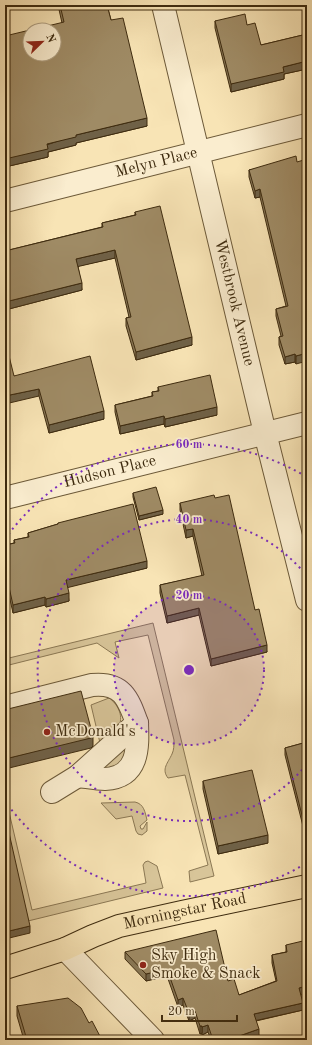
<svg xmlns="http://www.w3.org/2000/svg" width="312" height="1045" viewBox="0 0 312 1045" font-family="'Old Standard TT',serif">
<rect width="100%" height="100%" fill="#f8e4b5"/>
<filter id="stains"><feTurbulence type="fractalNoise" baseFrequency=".005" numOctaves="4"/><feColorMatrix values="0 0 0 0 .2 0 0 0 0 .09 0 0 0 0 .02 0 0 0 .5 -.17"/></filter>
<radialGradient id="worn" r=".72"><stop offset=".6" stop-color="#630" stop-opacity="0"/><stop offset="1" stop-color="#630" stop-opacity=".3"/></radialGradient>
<g fill="#d8c599" stroke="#8b7854">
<path d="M153,623L214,876L190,882L189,871L208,865L185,775L168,778C161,769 168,763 172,754C174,750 174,745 174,740L148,635L115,642L119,658L97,643L5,666V659Z"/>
<path d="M109,698C117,703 124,716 119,725C115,732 106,738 100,743L91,705Z"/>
<path d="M128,743L121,768L97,769Z"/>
<path d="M135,802C144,804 145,812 147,820L140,826L141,829H143L147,822V831L142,835L138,834L136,831L132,816L116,819L101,803Z"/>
<path d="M5,808L9,812L32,910L146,883L143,865L145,862L148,861L157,866L163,888L28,921L5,822Z"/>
</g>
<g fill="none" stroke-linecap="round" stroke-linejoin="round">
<defs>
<g id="minor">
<path id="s1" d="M163,5L265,433L307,600"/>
<path id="s2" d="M5,201L307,125"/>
<path id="s3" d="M5,498L307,423"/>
<path d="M5,707L92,685C122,682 128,698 137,723L78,776L52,792"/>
<path d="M78,776C87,777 96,779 105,779C139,777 138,748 137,723"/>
<path d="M65,949L153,1040"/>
</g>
<g id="major">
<path id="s4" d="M5,968L65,949L93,936L119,926L182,912L307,886"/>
</g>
</defs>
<use href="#minor" stroke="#6c5938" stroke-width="24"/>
<use href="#major" stroke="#3e2b0f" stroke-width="24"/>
<use href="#minor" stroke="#faedcf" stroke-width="22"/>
<use href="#major" stroke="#f8e4b5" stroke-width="22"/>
</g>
<g fill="#897857" stroke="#3e2b0f">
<path d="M58,5H107L111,20L147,126L76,143V145L48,152V157L5,167L62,23Z"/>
<path d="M215,21L247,25L261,45L307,34V69L284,74V79L231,92L215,28Z"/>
<path d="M297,162L296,364L295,362L285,364L279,345V337L281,336L276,316V309L286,306L260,197L255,198L249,177V170Z"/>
<path d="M135,212L192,345L136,360L126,326V318L129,317L115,258L78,266L82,290L5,310V251L102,227V223L135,215Z"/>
<path d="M14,376L104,419L49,433L39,396Z"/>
<path d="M158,387L217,415L165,427L164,424L120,434L115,412V405L152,396V392L158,391Z"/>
<path d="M133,493L163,514L139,520L133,497Z"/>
<path d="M180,503L255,610L267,652L211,666L199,615L167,623L160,593V585L202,576L193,536L186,538L180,510Z"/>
<path d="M58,523L147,568L67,587L69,601L46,607L45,605L13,613L5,577V545L14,543V540L28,537V533L58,524Z"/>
<path d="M307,742V842L285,755V748Z"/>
<path d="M203,781L268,843L218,854L203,789Z"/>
<path d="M286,945L307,993L301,995L303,1010L256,1021L259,1036L248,1040H211L208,1032L202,1035V1033L200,1034L195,1018L189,1021L183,1005L178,1007L167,976L146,981L125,959V952L228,981L239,995L276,981L272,963V955L286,952Z"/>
<path d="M17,1006L89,1023L102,1040H24L17,1016Z"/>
</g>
<g fill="#6f6147" stroke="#3e2b0f">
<path d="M307,61V69L284,74V79L231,92V84L283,67Z"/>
<path d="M147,118V126L76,143V145L48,152V157L5,167V159L76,135Z"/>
<path d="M260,189V197L255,198V191Z"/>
<path d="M115,250V258L76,267V259Z"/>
<path d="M82,283V290L5,310V302Z"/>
<path d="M192,337V345L136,360V352Z"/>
<path d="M307,353V361L296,364V356Z"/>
<path d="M295,354V362L285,364V357Z"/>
<path d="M39,389V396L5,404V396Z"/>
<path d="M217,407V415L165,427V419Z"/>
<path d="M104,411V419L49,433V425Z"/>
<path d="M164,416V424L120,434V426Z"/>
<path d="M163,510V514L139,520V516Z"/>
<path d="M193,529V536L186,538V530Z"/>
<path d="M147,561V568L66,588V580Z"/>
<path d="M69,593V601L46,607V599Z"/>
<path d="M45,597V605L13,613V605Z"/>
<path d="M199,608V615L167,623V616Z"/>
<path d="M267,645V652L211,666V659Z"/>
<path d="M93,736V746L91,748L5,769V759Z"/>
<path d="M268,835V843L218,854V846Z"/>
<path d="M30,926V933L5,939V932Z"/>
<path d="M167,969V976L146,981V974Z"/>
<path d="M307,986V993L299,995V988Z"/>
<path d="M183,998V1005L178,1007V1000Z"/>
<path d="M303,1003V1010L254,1021V1014Z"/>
<path d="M195,1011V1018L189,1021V1013Z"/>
<path d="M208,1025V1032L202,1035V1027Z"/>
<path d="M200,1026H202V1033L200,1034Z"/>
<path d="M259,1029V1036L248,1040H228Z"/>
</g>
<g fill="#9f8b65" stroke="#3e2b0f">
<path d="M60,5H107L111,20L123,18L147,118L76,135V137L47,144L48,149L5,159V36L30,30V54H54V30H31L64,22Z"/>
<path d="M245,14L247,25L255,23L261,45L307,34V61L283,67L284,72L231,84L215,21Z"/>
<path d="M296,156L297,162L307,159V353L296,356L295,354L285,357L279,337L283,336L276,309L288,306L260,189L255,191L249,170Z"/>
<path d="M160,206L192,337L136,352L126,318L131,317L115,250L76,259L82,283L5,302V251L103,227L102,223L136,215L135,212Z"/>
<path d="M5,344H6L14,376L90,356L104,411L49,425L39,389L5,396Z"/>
<path d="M210,375L217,407L165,419L164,416L120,426L115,405L153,396L152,392L159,391L158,387Z"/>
<path d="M156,487L163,510L139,516L133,493Z"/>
<path d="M214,495L215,498L229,495L255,610L259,609L267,645L211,659L199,608L167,616L160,585L204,575L193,529L186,530L180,503Z"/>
<path d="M133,504L147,561L66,580L69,593L46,599L45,597L13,605L5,569V545L15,543L14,540L29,537L28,533L58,524V523Z"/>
<path d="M81,691L93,736L91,738L5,759V709H8Z"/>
<path d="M307,742V835L285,748Z"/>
<path d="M252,770L268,835L218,846L203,781Z"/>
<path d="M5,815L30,926L5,932Z"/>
<path d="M216,930L228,981L234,979L239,995L277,981L272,955L287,952L286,945L307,940V986L299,988L303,1003L254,1014L259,1029L228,1040H213L208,1025L202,1027V1026H200L195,1011L189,1013L183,998L178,1000L167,969L146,974L125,952Z"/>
<path d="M68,998L81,1008L89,1023L92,1021L102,1040H27L17,1006Z"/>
</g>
<circle cx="189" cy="670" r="75" fill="#7b2cbf" fill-opacity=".12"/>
<g fill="none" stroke="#7b2cbf" stroke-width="2" stroke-dasharray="2 4">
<circle cx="189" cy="670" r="75"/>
<path d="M306 765A151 151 0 1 1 306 575"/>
<path d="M305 864A226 226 0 0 1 5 801M5 539A226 226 0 0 1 305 476"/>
</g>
<g fill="#8f2418" stroke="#faedcf" stroke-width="1.5">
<circle cx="47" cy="732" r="4"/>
<circle cx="143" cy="965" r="4"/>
</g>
<g text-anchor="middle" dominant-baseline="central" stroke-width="3.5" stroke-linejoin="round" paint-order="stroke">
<g font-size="16" fill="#3e2b0f" stroke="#faedcf">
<text stroke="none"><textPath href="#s2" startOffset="156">Melyn Place</textPath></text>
<text stroke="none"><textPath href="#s1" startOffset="306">Westbrook Avenue</textPath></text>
<text stroke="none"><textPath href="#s3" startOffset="108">Hudson Place</textPath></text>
<text stroke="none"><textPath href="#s4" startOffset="189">Morningstar Road</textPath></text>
</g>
<g font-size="16" fill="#3e2b0f" stroke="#faedcf" text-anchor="start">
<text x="55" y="732">McDonald's</text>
<text x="151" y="956">Sky High<tspan x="151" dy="18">Smoke &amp; Snack</tspan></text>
</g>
</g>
<circle cx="189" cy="670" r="6" fill="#7b2cbf" stroke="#faedcf" stroke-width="2"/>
<g font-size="12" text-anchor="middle" font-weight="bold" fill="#7b2cbf" stroke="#faedcf" stroke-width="3.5" stroke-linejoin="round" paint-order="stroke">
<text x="189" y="448">60 m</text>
<text x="189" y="523">40 m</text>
<text x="189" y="599">20 m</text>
</g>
<rect width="312" height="1045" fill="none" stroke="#f8e4b5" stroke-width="20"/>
<rect x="6" y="6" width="300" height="1033" fill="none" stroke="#3e2b0f" stroke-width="2"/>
<rect x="10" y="10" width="292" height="1025" fill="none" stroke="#3e2b0f"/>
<g transform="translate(42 42) rotate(67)"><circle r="19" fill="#faedcf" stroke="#af9f82"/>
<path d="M0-3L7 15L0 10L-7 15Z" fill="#8f2418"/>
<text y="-6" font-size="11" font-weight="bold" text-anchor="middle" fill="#3e2b0f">N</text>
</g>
<path d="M162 1015v6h75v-6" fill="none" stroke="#3e2b0f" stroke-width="2"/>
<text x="168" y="1015" font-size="12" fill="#3e2b0f" stroke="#faedcf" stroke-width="3" paint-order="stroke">20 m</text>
<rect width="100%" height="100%" filter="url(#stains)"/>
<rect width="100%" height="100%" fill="url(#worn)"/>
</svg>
